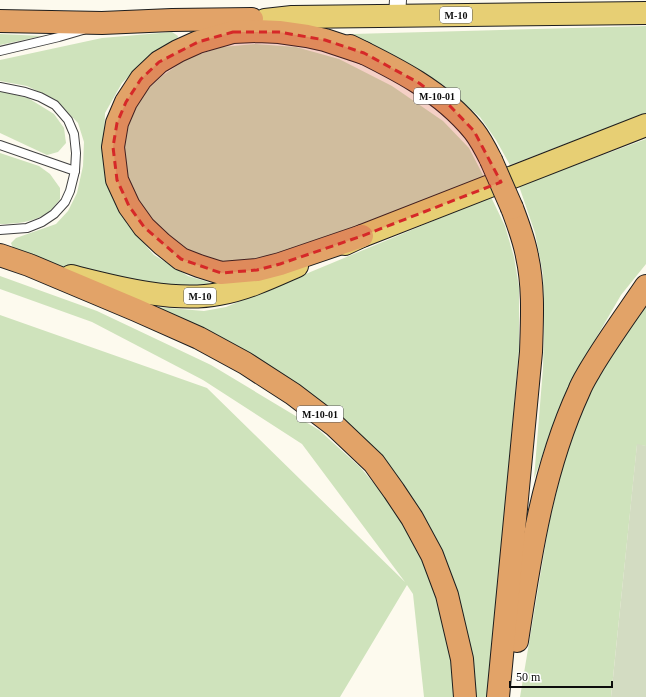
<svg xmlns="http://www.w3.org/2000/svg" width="646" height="697" viewBox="0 0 646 697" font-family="'Times New Roman',serif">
<rect width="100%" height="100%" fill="#fdfaee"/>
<g fill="#cfe3bc">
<path d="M646,26V113L510,165L496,140L480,117L443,85L404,62L352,34Z"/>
<path d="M172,32L178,36L177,40L143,62L122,83L105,113L104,148L107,181L127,224L154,255L188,276L205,281L214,285L189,288L82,273L29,258L14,251L11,243L16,238L56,224L68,211L77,193L83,166L84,142L78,123L56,100L27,86L0,81V60L102,38Z"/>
<path d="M0,34L42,36L0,45Z"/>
<path d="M255,44L296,47L339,59L392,86L443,121L469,148L484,177L262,262L206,265L156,233L124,180L122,147L132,111L146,91L162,76L188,58L222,47Z"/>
<path d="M0,91L28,98L54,114L64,128L66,143L58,152L47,155L0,133Z"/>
<path d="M646,139V264L621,295L585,357L554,422L534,479L543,368L544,325L543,274L535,233L519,186Z"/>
<path d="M0,153L39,166L50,174L60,188V199C56,204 52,210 47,213C35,222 14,224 0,224Z"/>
<path d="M491,197L505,226L514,257L519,287V350L488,697H473L470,656L376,455L146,306L204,311L226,307Z"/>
<path d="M0,276L97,311L211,365L319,430L360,467L392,505L418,552L438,598L452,660L454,697H424L413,594L407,585L340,697H0V315L207,388L405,582L302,444L203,380L92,322L0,289Z"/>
<path d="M646,301V446L637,445L611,697H520L549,523L570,437L603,365Z"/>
</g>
<path fill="#d3dcc2" d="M637,444L646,446V697H611Z"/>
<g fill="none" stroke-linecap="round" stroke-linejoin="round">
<defs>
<g id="lane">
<path d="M0,51L59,37L83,30"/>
<path d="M0,87L25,92L40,97L55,105L68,120L74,134L76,153L75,171L70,191L65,202L54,214L42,222L27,228L0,230"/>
<path d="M0,145L75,171"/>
</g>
<path id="street" d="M397,16L398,0"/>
<g id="primary">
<path d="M265,20L292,17L646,13"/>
<path d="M345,244L362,236L646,125"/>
<path d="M71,276C115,287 174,303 219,294C247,289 272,277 297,266"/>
</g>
<g id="highway">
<path d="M0,21L102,23L172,20L252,19"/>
<path d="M350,46C395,68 442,91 474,131C481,140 486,150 491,160"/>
<path d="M362,236L280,264L257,270L221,273L199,266L181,259L162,244L144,227L129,206L117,180L113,147L117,123L126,102L141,79L159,62L178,51L198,42L233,32L257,31L279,32L307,36L325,40L364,53"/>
<path d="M0,255L29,265L136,310L199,338L245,363L293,394L335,426L374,463L394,491L412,518L432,555L447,595L462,659L465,697"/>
<path d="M517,641C530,556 543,469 579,391C582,383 586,377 590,370C607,341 627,314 646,286"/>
<path d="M498,697L531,352C532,320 534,287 527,256C524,239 518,224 512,208"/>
</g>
</defs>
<use href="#lane" stroke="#404040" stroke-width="10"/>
<use href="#street" stroke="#404040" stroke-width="18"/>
<use href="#primary" stroke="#1e1e1e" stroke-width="24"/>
<use href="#highway" stroke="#1e1e1e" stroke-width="24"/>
<use href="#lane" stroke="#fff" stroke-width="8"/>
<use href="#street" stroke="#fff" stroke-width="16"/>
<use href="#primary" stroke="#e7cf74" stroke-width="22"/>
<use href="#highway" stroke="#e2a368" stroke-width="22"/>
<defs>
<path id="highway-bridge" d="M491,160L512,208"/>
</defs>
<use href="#highway-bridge" stroke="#1e1e1e" stroke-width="24" stroke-linecap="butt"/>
<use href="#highway-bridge" stroke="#e2a368" stroke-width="22"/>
</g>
<path fill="#d62828" fill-opacity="0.2" stroke="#d62828" stroke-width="3" stroke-dasharray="8 5" stroke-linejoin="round" d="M233,32H279L325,40L364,53L419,83L450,106L474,131L501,182L362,236L280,264L257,270L221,273L181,259L144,227L129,206L117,180L113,147L117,123L126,102L141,79L159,62L198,42Z"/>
<g text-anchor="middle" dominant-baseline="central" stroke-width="4" stroke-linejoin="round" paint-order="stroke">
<g fill="#fff" stroke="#565656" stroke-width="1">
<rect x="440" y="7" width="32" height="16" rx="3"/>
<rect x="414" y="88" width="46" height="16" rx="3"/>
<rect x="184" y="288" width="32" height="16" rx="3"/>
<rect x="297" y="406" width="46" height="16" rx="3"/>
</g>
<g font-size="10" font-weight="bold" fill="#0d0d0d">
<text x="456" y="15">М-10</text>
<text x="437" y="96">М-10-01</text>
<text x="200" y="296">М-10</text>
<text x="320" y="414">М-10-01</text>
</g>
</g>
<path d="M510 681v6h102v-6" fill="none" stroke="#0d0d0d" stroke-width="2"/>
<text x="516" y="681" font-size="12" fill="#0d0d0d" stroke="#ffffff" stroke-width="3" paint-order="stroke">50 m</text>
</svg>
